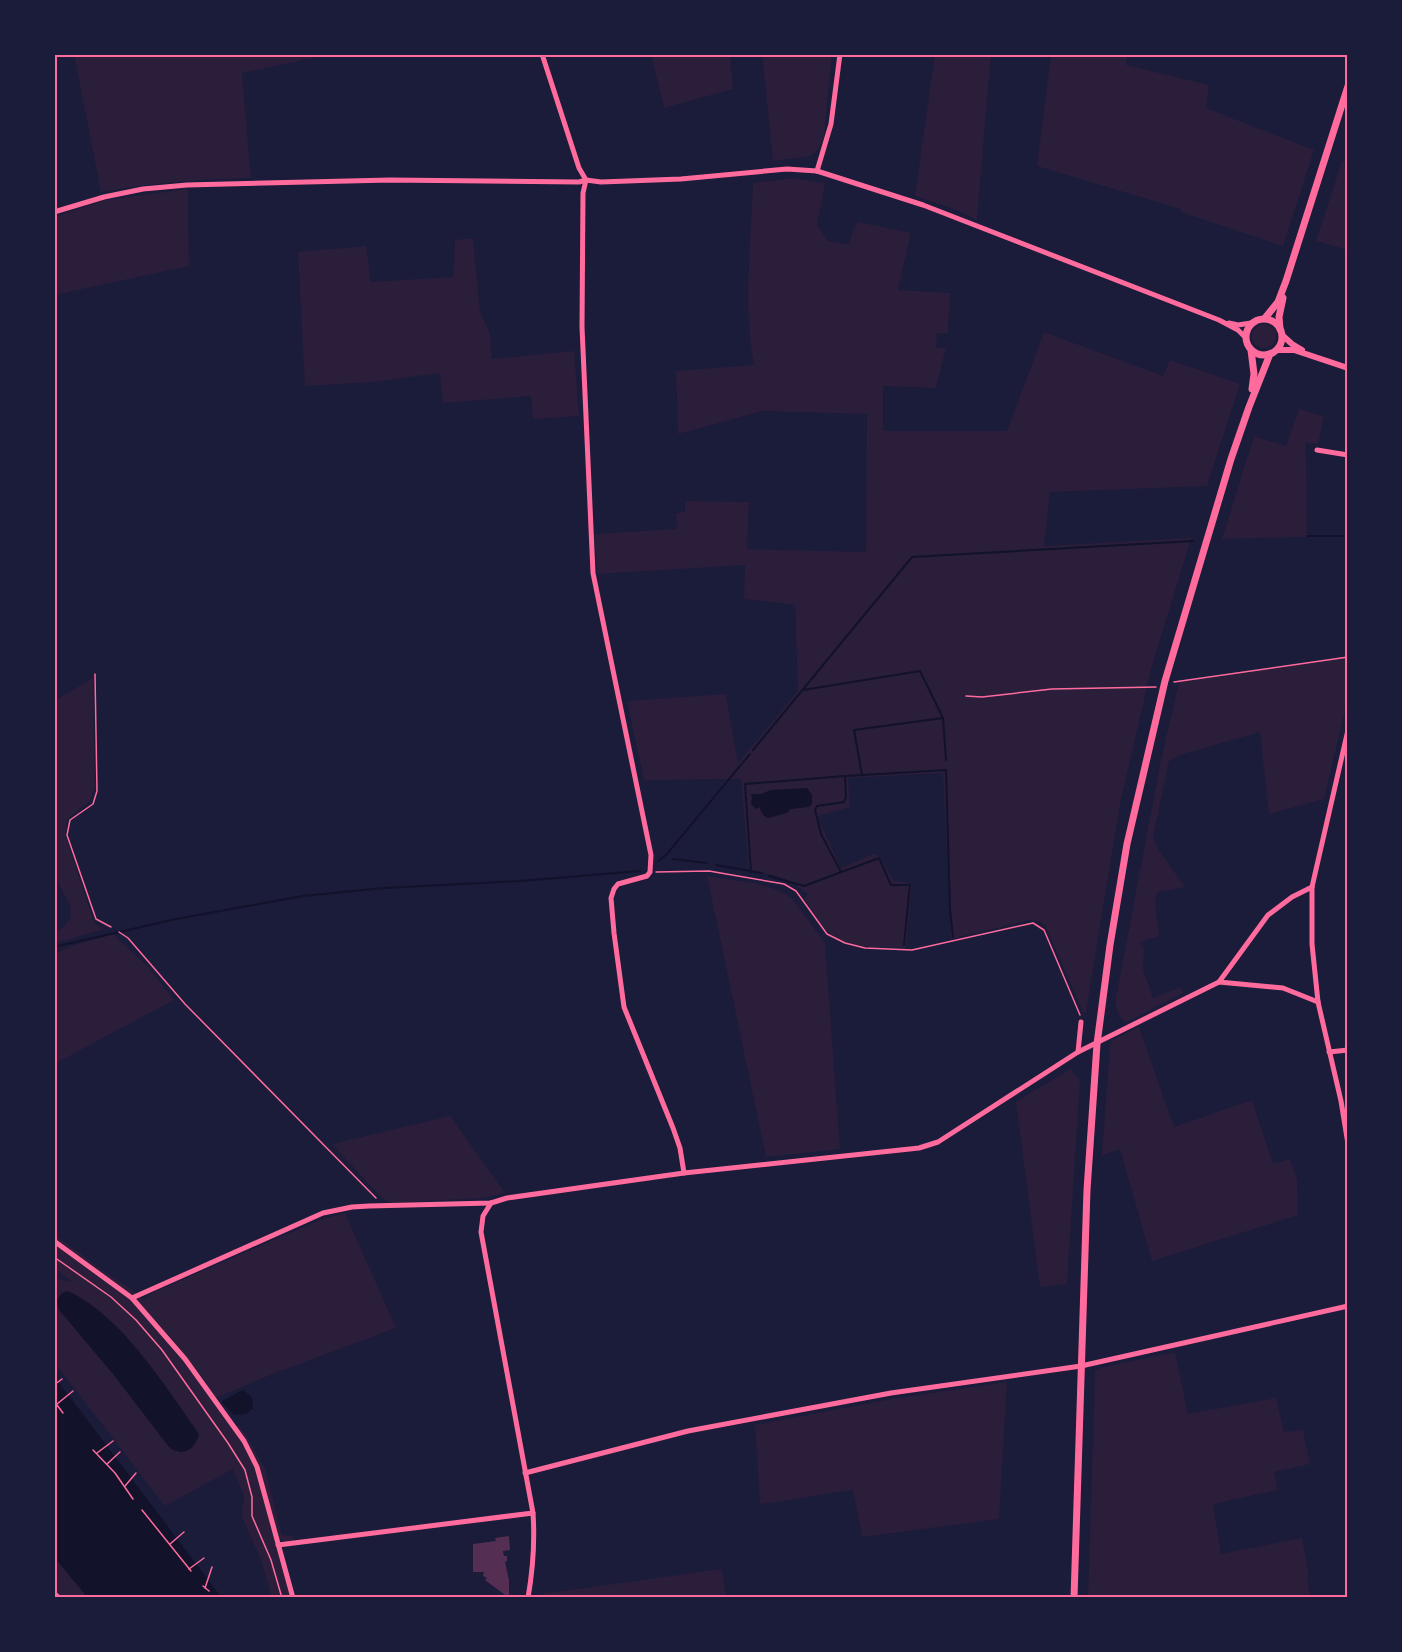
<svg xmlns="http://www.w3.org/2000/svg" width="1402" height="1652" viewBox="0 0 1402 1652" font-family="Karla,sans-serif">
<rect width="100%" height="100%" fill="#1b1b3a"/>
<g fill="#2a1e3b">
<path d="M74,54H332L242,73L251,178C200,179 151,183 101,192Z"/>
<path d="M651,54H730L733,89L664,108Z"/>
<path d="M762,54H832L824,136L819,148L811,156L773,161Z"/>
<path d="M935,54H991L977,220L954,209L915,196Z"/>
<path d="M1051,54H1128L1126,65L1209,85L1206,108L1314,150L1283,246L1181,212V209L1037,166Z"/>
<path d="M1342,161L1348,164V250L1316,241Z"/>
<path d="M793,178L825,183L817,225L828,241L849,245L853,230L858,222L911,233L898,290L950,293L948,333H937L936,348H946L936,388L883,386V431H1007L1044,332L1163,376L1170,360L1240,384L1207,486L1050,492L1044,546L1191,538L1151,670L1120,804L1086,1013L1083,1012L1045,925L1038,921L1029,920L951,939L943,773L848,778L850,807L817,816L841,868L873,854L879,856L893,880L912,884L906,948C882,947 849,950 829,933C819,924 812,910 804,899L808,894C786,877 777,875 749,871L741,779L644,780L627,701L726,694L738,763L798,691L795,605L744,599L745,565L597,574L594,534L677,529L676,513L685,512V501L749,502L747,549L866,552L867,414L763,411L678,434L676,371L754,365C743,306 751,242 753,183Z"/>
<path d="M188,189L189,266L59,294L54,298V217L106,200Z"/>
<path d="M473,238L480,311L490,334L492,359L574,351L579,416L533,419L531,396L443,403L440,373L372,382L305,386L298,252L366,246L371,282L453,277L455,240Z"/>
<circle cx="1264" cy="336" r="12"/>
<path d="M1299,409L1324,416L1318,444L1306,443L1307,537L1222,539L1254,436L1286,446Z"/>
<path d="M1348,656V697L1324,799L1269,814L1260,732L1183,754L1169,761L1153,837L1158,849L1185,887L1157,892L1155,903L1159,936L1140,942L1144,949L1143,969L1153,998L1181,987L1183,993L1125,1023L1119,1016L1115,1003L1161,760L1179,682Z"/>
<path d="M93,678L95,787L90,801L67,819L65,834L94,923L104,929L54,944V933L64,927L71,917L70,905L54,875V701Z"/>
<path d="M707,876L754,883L778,890L792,898L825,943L840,1149L766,1157Z"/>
<path d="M113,934L148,967L174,1000L54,1064V955C72,943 93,941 113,934Z"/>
<path d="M1139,1027L1174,1127L1252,1100L1273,1164L1290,1159L1297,1180L1298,1215L1152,1261L1120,1149L1102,1155L1110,1046L1112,1040Z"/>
<path d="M1070,1069L1080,1080L1067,1284L1040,1287L1016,1102Z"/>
<path d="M450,1116L505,1193L483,1198L391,1203L382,1198L332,1144Z"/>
<path d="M345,1213L396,1328L275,1373L214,1399L234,1427L239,1425L248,1438L265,1469L282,1535L294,1536V1541H283L278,1538L291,1598H272L262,1562L243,1519L242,1513L244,1496L233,1469L165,1506L54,1362V1278L74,1283L54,1268V1234L112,1277L139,1294L144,1300L152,1293L322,1219Z"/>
<path d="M1175,1352L1188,1414L1276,1398L1284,1432L1303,1430L1310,1464L1274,1472L1278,1490L1213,1504L1221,1554L1302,1538L1309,1574L1307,1575L1310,1598H1088L1095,1371L1100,1368Z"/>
<path d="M1007,1382L999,1519L862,1537L853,1490L760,1504L755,1425L891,1399Z"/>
<path d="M54,1557L88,1598H54Z"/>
<path d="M722,1569L726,1598H539L541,1594Z"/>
</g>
<g fill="#12122b">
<path d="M807,788L812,795V804L809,807L791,809L787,813L768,818L764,816L759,807L756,809L751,804L752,798L751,794H761L771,790Z"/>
<path d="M68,1291C122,1316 165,1386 199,1434C196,1449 182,1458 169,1447L113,1374L59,1310L56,1301L62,1293Z"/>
<path d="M54,1376L222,1598H88L54,1557Z"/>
<path d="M243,1390L252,1397L253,1408L246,1414L234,1415L223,1404L222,1401Z"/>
</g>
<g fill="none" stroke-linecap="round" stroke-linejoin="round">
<g stroke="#12122b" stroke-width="2">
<path d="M1307,536H1348"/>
<path d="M803,690L920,671L943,718"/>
<path d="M753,750L912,557L1193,541"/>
<path d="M862,775L854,730L943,718L946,760"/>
<path d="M846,776L946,770L950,909L953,937"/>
<path d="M673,859L707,863"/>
<path d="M658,861L666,855L750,754"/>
<path d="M716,865L762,873"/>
<path d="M751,872L745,784L845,776L846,797L844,802L817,806L815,810L821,834L841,872"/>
<path d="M769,876L804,886L879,858L891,885H910L904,945"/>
<path d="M58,946L176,919L303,896L384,888L520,881L640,871"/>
</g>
</g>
<path fill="#542f53" d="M509,1536L510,1550L503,1551L504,1556H507V1561L505,1562L509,1580V1595H505L485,1580L487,1578L483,1576L484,1572H473V1544L496,1541L495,1538Z"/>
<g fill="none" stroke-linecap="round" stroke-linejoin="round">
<g stroke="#ff6b9d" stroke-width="1.5">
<path d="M95,674L97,791L93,804L70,820L67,835L96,919L111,927"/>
<path d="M1174,682L1348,657"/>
<path d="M966,696L982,697L1052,689L1156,687"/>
<path d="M656,872L709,871L784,884L796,891L827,934L845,943L865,948L912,950L1033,923L1044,930L1080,1015"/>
<path d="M119,932L128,938L185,1004L376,1198"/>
<path d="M54,1257L111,1297L136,1320L162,1350L228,1443L245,1470L252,1497V1516L271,1560L282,1598"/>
<path d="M54,1385L62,1379"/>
<path d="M54,1401L63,1413"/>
<path d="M57,1404L73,1391"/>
<path d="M93,1450L115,1473L133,1499"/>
<path d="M97,1453L113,1441"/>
<path d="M107,1464L120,1452"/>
<path d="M125,1486L136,1473"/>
<path d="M142,1510L191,1571"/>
<path d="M170,1544L184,1532"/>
<path d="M189,1569L204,1558"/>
<path d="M203,1586L209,1591"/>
<path d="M205,1588L212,1567"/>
</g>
<g stroke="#ff6b9d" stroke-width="5">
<path d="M542,54L579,168L586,180L583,193L582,327L593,573L651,855L650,872L647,876L618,884L614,889L611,898L614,933L624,1007L673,1128L680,1148L684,1173"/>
<path d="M817,171L831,124L840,54"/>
<path d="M54,212L104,197L143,189L187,185L390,180L579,182L586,180L601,182L681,179L787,169L817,171L923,205L1219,320L1238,330L1245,337"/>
<path d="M1229,323L1238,325L1251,323"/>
<path d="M1317,450L1348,455"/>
<path d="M1348,730L1312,887V944L1318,1002L1341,1101L1348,1144"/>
<path d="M1219,982L1283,988L1318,1002"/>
<path d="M1078,1052L1081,1022"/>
<path d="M1329,1052L1348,1050"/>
<path d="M491,1203L483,1216L481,1232L533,1513C535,1542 533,1569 528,1598"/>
<path d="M54,1241L132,1298L185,1359L244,1441L257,1467L293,1598"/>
<path d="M132,1298L323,1213L352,1207L369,1206L491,1203L507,1198L684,1173L919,1148L938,1142L1078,1052L1219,982L1268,915L1292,897L1312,887"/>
<path d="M525,1473L688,1431L891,1393L1081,1366L1348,1306"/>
<path d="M278,1545L533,1513"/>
<path d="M54,1593L59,1598"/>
</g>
<g stroke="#ff6b9d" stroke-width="6">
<path d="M1282,335L1292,344L1302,350"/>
<path d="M1277,350H1294L1348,368"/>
</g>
<g stroke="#ff6b9d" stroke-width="7">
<path d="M1265,318L1278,302L1286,281L1348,86"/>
<circle cx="1264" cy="337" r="18"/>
<path d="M1280,329L1279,317L1283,298"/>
<path d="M1251,350L1254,374L1252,389"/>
<path d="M1074,1598L1087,1190L1097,1044L1110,945L1127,844L1165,681L1231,459L1249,407L1270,354"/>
</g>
</g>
<rect width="1402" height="1652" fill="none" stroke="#1b1b3a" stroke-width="111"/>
<rect x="56" y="56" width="1290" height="1540" fill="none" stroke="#ff6b9d" stroke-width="2"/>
</svg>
